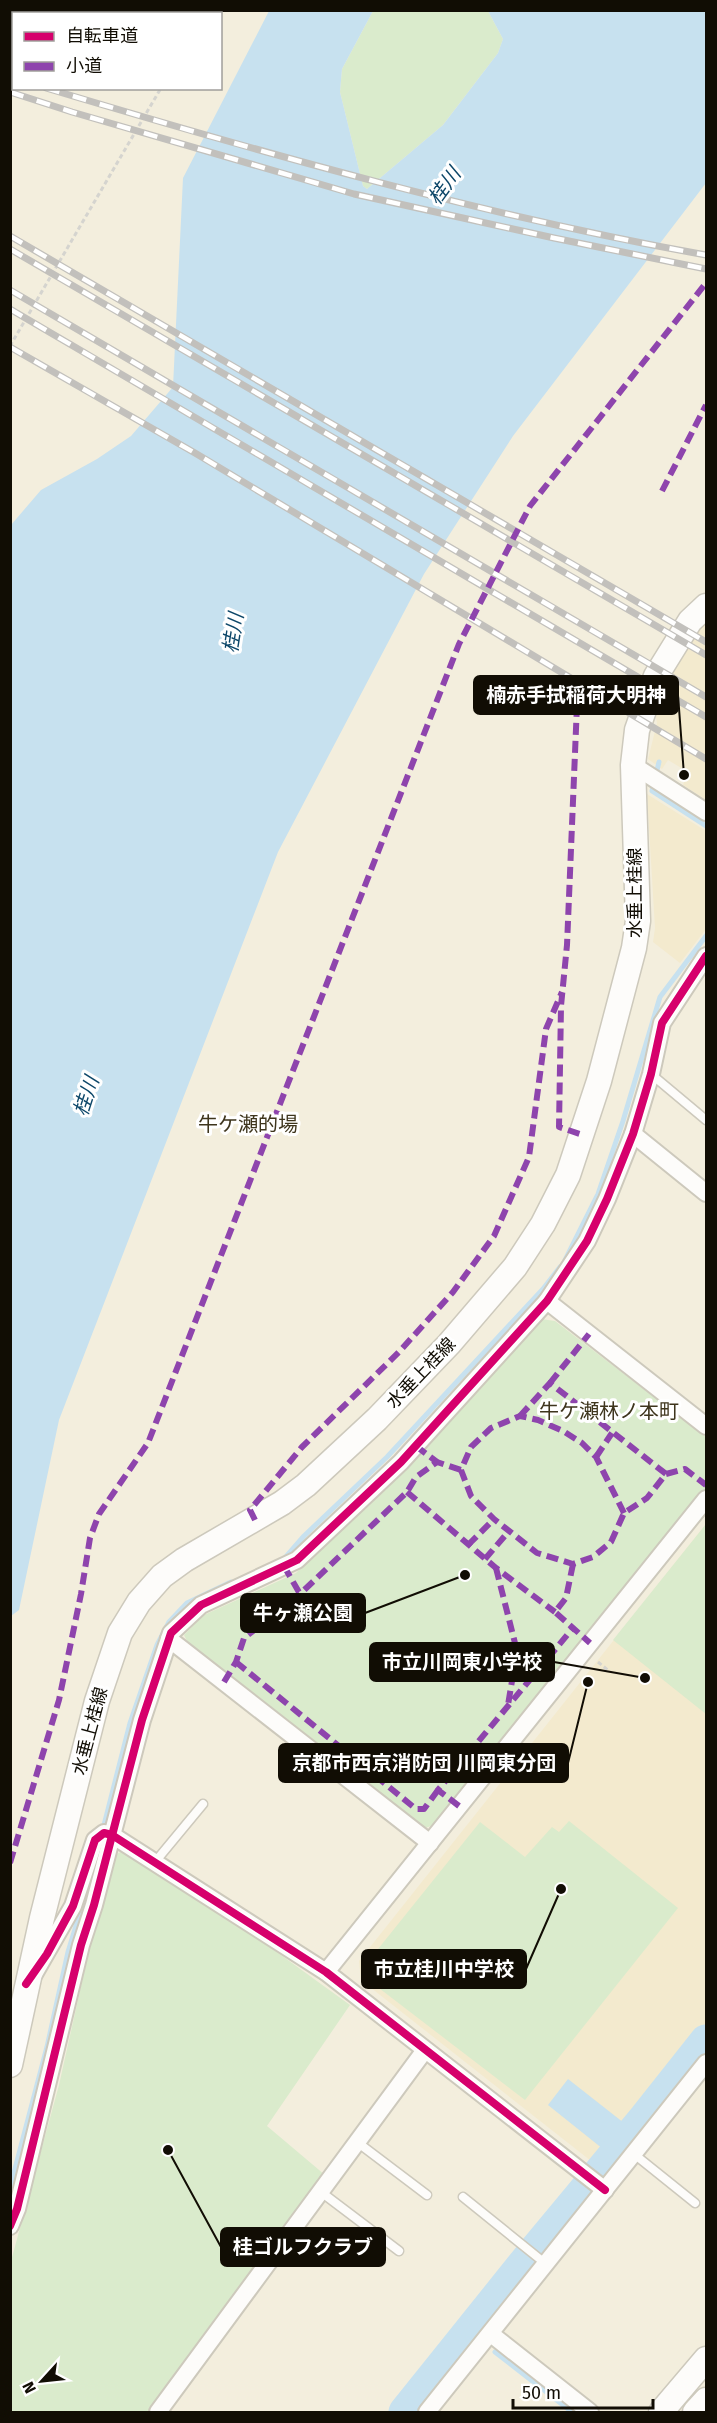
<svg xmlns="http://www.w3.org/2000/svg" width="717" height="2423" viewBox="0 0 717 2423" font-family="'Fira Sans','Noto Sans JP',sans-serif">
<rect width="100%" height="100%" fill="#f3eedd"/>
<g fill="#f3eace">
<path d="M706,617V800L683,785L688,772L668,760L662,769L648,759L657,723L654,707L696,627Z"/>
<path d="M647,794L706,831V929L680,963L653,942L655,928Z"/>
<path d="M706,1524V2032L600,2168L361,1980L359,1961Z"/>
</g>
<g fill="#daebcc">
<path d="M373,11H488L503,39L498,53L443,125L367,189L363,186L340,92L342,69Z"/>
<path d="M541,1319L555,1321L706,1437V1489L436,1824L423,1829L190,1647L184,1635L204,1615L296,1573Z"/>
<path d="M706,1524V1714L613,1640Z"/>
<path d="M569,1821L678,1908L525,2100L371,1982L366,1964L480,1822L525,1857L552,1827L559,1832Z"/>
<path d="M124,1850L274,1950L350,2005L267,2126L325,2175L147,2412H11V2261L59,2085L94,1928L115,1855Z"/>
</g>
<g fill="#c7e1ef">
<path d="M269,11H373L342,69L340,92L363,186L367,189L443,125L498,53L503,39L488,11H706V183L513,436L424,574L278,852L59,1420L19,1610L11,1616V525L41,490L97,459L131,436L173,387L183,178Z"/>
<path d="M568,2079L624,2123L603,2149L548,2105Z"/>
</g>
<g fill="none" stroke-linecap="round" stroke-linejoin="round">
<g stroke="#c7e1ef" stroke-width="5">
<path d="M659,762L652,791L706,826"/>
<path d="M565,1260L598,1194L623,1121L660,997L706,936"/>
<path d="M284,1559L304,1536L387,1457L543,1289L560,1267"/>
<path d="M103,1829L130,1723L157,1645L169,1622L187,1603L231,1582"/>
<path d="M10,2188L47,2047L68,1952L92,1873"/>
<path d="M495,2352L572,2412"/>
</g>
<path stroke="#c7e1ef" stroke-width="33" d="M405,2412L527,2260L645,2118L706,2041"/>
<defs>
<g id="lane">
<path d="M651,1074L706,1120"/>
<path d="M155,1862L203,1804"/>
<path d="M357,2142L427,2195"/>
<path d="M634,2154L695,2203"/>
<path d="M321,2192L399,2251"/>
<path d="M463,2197L546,2264"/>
</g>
<g id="street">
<path d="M633,765L706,812"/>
<path d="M633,1134L706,1193"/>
<path d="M547,1301L706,1426"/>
<path d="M169,1639L430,1843"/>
<path d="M326,1972L706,1499"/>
<path d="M34,1974L73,1906L95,1840L104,1833L112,1835L326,1972L605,2190"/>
<path d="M10,2226L17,2209L81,1945L94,1905L142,1720L171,1633L201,1605L297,1560L401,1462L547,1301L587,1241L607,1199L633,1134L651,1074L662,1023L706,956"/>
<path d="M491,2334L590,2412"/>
<path d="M158,2412L425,2050"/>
<path d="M427,2412L706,2063"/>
</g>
<g id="secondary">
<path d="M10,2065L42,1918L97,1701L120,1633L139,1602L162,1576L184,1560L282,1503L306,1485L377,1419L449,1344L515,1267L543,1224L568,1175L599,1081L634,948L638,921L633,765L637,730L656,676L690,621L706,606"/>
<path d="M661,2412L706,2359"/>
<path d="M695,2412L706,2400"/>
</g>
</defs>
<use href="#lane" stroke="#cdc9bc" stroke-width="11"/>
<use href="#street" stroke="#cdc9bc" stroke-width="20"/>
<use href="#secondary" stroke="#cdc9bc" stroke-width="27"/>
<g stroke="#d5d4cf" stroke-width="3" stroke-dasharray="4.5 3" stroke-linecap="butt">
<path d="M208,14L210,10"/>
<path d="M10,346L161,88"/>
<path d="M598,1662L609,1671"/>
</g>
<use href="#lane" stroke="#fdfcfa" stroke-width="8"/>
<use href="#street" stroke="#fdfcfa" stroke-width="16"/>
<use href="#secondary" stroke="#fdfcfa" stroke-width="24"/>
<defs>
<g id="rail">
<path d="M10,78L14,79"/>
<path d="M46,88C263,153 482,215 706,255"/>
<path d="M10,92L72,112L354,194L554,238L706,269"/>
<path d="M10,236L706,642"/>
<path d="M10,249L706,655"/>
<path d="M10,290L706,697"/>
<path d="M10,309L706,717"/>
<path d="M10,347L195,453L706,759"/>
</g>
</defs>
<use href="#rail" stroke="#c2c0bc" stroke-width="7"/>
<use href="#rail" stroke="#fff" stroke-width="4.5" stroke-dasharray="14" stroke-linecap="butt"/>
<g stroke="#8e44ad" stroke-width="6" stroke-dasharray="12 6" stroke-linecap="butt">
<path d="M662,491L706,405"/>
<path d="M577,705L567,945L561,1006L559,1127L583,1135"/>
<path d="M550,1383L589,1334"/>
<path d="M520,1416L550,1383L666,1474"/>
<path d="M416,1446L437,1462"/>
<path d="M596,1457L612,1433"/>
<path d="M407,1492L496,1568L555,1612"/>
<path d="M624,1513L596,1457L582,1443L563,1431L538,1420L520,1416L491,1428L471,1447L461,1470L471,1496L494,1519L537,1553L573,1564L593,1557L611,1542L624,1513L647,1498L666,1474L685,1469L706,1485"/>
<path d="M255,1520L250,1510L302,1447L399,1352L453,1292L494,1236L529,1157L546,1029L562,992"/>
<path d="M468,1545L494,1519"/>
<path d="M485,1559L509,1531"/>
<path d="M573,1564L566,1598L555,1612L590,1643"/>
<path d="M284,1566L300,1594"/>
<path d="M496,1568L517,1651L508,1705"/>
<path d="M236,1662L416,1809H424L438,1790"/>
<path d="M224,1682L236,1662L244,1638L300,1594L407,1492L416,1477L437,1462L461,1470"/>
<path d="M459,1806L438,1790L573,1628"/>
<path d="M10,1863L59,1700L81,1594L90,1538L99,1514L148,1443L459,644L530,506L706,283"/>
</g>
<defs>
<g id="cycleway">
<path d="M26,1984L47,1954L73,1906L95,1840L104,1833L112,1835L326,1972L605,2190"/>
<path d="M10,2226L17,2209L81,1945L94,1905L142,1720L171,1633L201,1605L297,1560L401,1462L547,1301L587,1241L607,1199L633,1134L651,1074L662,1023L706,956"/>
</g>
</defs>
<use href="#cycleway" stroke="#fff" stroke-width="11"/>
<use href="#cycleway" stroke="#d6006c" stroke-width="8"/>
</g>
<g text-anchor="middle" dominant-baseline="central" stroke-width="6" stroke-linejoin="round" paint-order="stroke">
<g font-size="18" fill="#110d04" stroke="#fff">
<text transform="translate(635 893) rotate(-90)">水垂上桂線</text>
<text transform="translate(421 1373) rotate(-46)">水垂上桂線</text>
<text transform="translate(90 1731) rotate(-75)">水垂上桂線</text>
</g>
<g font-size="20" font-style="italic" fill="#0d4769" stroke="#fff">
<text transform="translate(444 186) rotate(-54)">桂川</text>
<text transform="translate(233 633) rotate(-81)">桂川</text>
<text transform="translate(86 1096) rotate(-72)">桂川</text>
</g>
<g font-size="20" fill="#3e351d" stroke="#fff">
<text x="248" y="1124">牛ケ瀬的場</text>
<text x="609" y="1411">牛ケ瀬林ノ本町</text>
</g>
</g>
<path fill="none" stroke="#110d04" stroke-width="2" d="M684 775L678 695M465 1575L365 1613M645 1678L554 1662M588 1682L568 1763M561 1889L526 1969M168 2150L221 2247"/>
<g fill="#110d04" stroke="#fff" stroke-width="2">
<circle cx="684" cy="775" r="6"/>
<circle cx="465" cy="1575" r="6"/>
<circle cx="645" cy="1678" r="6"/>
<circle cx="588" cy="1682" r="6"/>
<circle cx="561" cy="1889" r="6"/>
<circle cx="168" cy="2150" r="6"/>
</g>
<g fill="#110d04" stroke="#110d04" stroke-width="2">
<rect x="474" y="676" width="204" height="38" rx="6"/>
<rect x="241" y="1594" width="124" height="38" rx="6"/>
<rect x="370" y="1643" width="184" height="38" rx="6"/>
<rect x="279" y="1744" width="289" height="38" rx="6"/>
<rect x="362" y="1950" width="164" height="38" rx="6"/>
<rect x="221" y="2228" width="164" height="38" rx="6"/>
</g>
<g font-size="20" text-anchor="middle" font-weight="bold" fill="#fff">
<text x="576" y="702">楠赤手拭稲荷大明神</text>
<text x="303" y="1620">牛ヶ瀬公園</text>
<text x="462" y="1669">市立川岡東小学校</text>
<text x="424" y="1770">京都市西京消防団 川岡東分団</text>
<text x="444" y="1976">市立桂川中学校</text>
<text x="303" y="2254">桂ゴルフクラブ</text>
</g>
<rect width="717" height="2423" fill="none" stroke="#110d04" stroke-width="24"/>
<rect x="12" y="12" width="210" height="78" fill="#ffffff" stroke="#a09e9b" stroke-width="1.5"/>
<rect x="24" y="32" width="30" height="9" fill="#d6006c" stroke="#a09e9b" stroke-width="1.5"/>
<text x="66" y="42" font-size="18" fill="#110d04">自転車道</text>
<rect x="24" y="62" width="30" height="9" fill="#8e44ad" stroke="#a09e9b" stroke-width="1.5"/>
<text x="66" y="72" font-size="18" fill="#110d04">小道</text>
<g transform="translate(42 2381) rotate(243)" stroke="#ffffff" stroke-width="4.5" paint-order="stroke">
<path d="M0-4.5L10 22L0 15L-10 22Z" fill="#110d04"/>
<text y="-9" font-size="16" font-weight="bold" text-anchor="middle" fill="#110d04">N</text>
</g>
<path d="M513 2399v9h140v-9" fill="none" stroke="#110d04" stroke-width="3"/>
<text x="522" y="2399" font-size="18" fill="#110d04" stroke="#ffffff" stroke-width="4.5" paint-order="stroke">50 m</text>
</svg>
